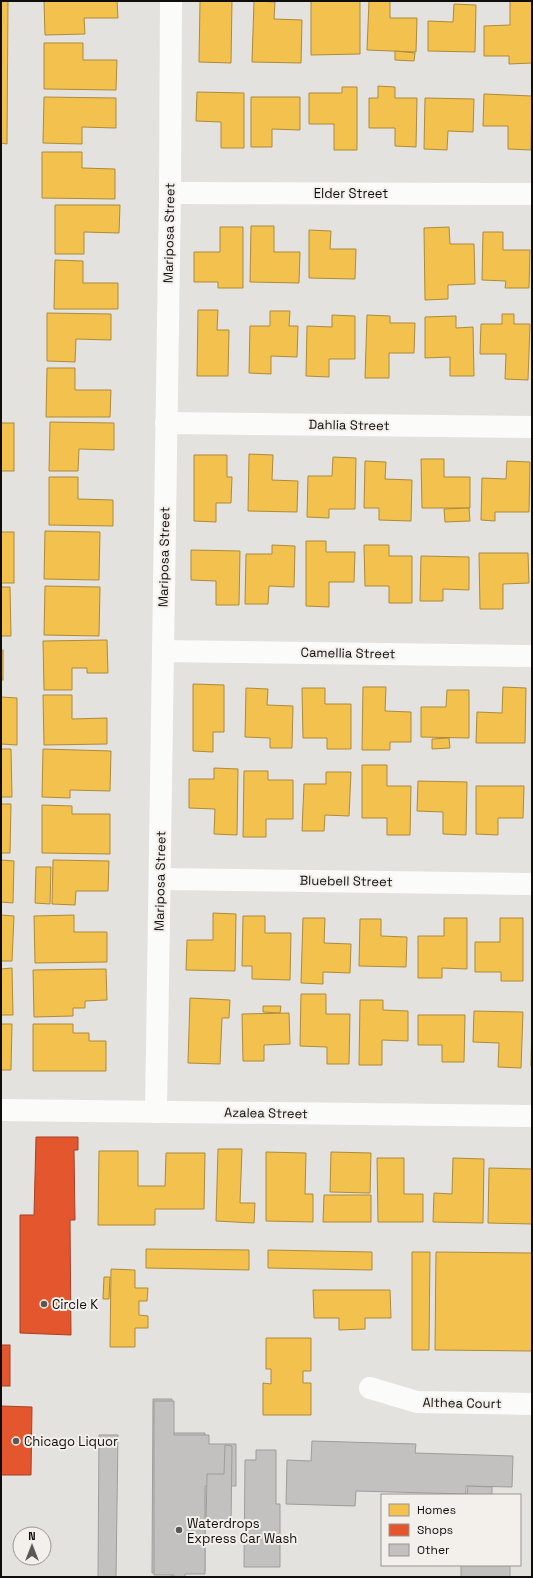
<svg xmlns="http://www.w3.org/2000/svg" width="533" height="1578" viewBox="0 0 533 1578" font-family="'Space Grotesk',sans-serif">
<rect width="100%" height="100%" fill="#e4e2df"/>
<g fill="#f2c14e" stroke="#ae8b3a">
<path d="M1,1H8L7,144L1,143Z"/>
<path d="M44,1H117L118,18H84L85,34L45,35Z"/>
<path d="M200,1H232L231,63L199,62Z"/>
<path d="M254,1L275,2L274,19L302,20L301,63L252,62Z"/>
<path d="M311,1H360V54L311,55Z"/>
<path d="M369,1H390V18H417L416,52L367,50Z"/>
<path d="M510,1H532V63L509,64V56H484V26L510,25Z"/>
<path d="M454,4L476,5L475,52L428,51V21L453,22Z"/>
<path d="M44,43H83V60H117L116,90L44,89Z"/>
<path d="M395,51L415,53L414,61L395,60Z"/>
<path d="M378,86L395,87V98H417L416,147L395,146V128H369V98H378Z"/>
<path d="M342,87H357V150H334V124H309V93H342Z"/>
<path d="M197,92L244,93V148H221V122L196,121Z"/>
<path d="M484,94L532,96L531,150L508,149V126H483Z"/>
<path d="M44,97L116,98V128L82,127V144L43,143Z"/>
<path d="M251,97H300V130L272,129V147H251Z"/>
<path d="M425,98L474,99L473,132L448,131L447,150L424,149Z"/>
<path d="M42,152H82V168L115,169V199L42,198Z"/>
<path d="M55,205H120L119,233L84,232V254H55Z"/>
<path d="M251,226H274V252H300L299,283L250,282Z"/>
<path d="M220,227H243V288H218V282H194V252H220Z"/>
<path d="M449,227L450,244H474L475,284L448,285V299L425,300L424,228Z"/>
<path d="M309,230L331,231L330,249H356L355,279L309,278Z"/>
<path d="M483,232H503V250H530L529,288H505L506,281L482,280Z"/>
<path d="M55,260L83,261V283H118V309H54Z"/>
<path d="M198,310H218L217,330H229L228,376H197Z"/>
<path d="M270,311H290L289,326H298L297,357L271,356V374L249,373L250,326H270Z"/>
<path d="M47,313L111,314V340L76,339L75,362L47,361Z"/>
<path d="M502,314H514V324H530L528,380L505,379L506,354H480L481,324H502Z"/>
<path d="M332,315L355,316V359H329V377L306,376L307,326L332,327Z"/>
<path d="M367,315L390,316V323H415L414,353H389V378H365Z"/>
<path d="M456,316V328L473,327L474,376H450V357L425,358V317Z"/>
<path d="M47,368H75V390H111L110,417H46Z"/>
<path d="M50,422L114,423V450L79,449L78,471H49Z"/>
<rect x="1" y="423" width="13" height="48"/>
<path d="M249,454L273,455L272,480L298,481L297,512L248,511Z"/>
<path d="M194,455H227V477H232L231,503H216V522L194,521Z"/>
<path d="M333,457L356,458L355,509H329V518L307,517L308,476H332Z"/>
<path d="M421,459H444V477H470V508H422Z"/>
<path d="M365,461L386,462L385,479L412,480L411,521L379,520V508H364Z"/>
<path d="M507,461L530,462L529,512H495V521L481,520L482,478L506,479Z"/>
<path d="M49,477H78V499L113,500V526L49,525Z"/>
<path d="M469,508L470,521L445,522L444,509Z"/>
<path d="M45,531L100,532L99,580L44,579Z"/>
<rect x="1" y="532" width="13" height="51"/>
<path d="M306,541H326V552H355L354,582H329V607L306,606Z"/>
<path d="M272,545L295,546L294,587L269,586L268,604H245L246,554H272Z"/>
<path d="M364,545H389V556H412V603H389V586H365Z"/>
<path d="M191,550L240,551L239,605H216V581L191,580Z"/>
<path d="M479,553H528L529,583L503,584V609H480Z"/>
<path d="M421,556L469,557V590L443,589V601H420Z"/>
<path d="M45,586L100,587L99,636L44,635Z"/>
<path d="M1,587H10L11,636H1Z"/>
<path d="M107,640L108,673H87V668H72V690H44L43,641Z"/>
<rect x="1" y="650" width="2" height="30"/>
<path d="M193,684L224,685V732H213V752L193,751Z"/>
<path d="M363,687H386L385,711L411,712V742H390V750H362Z"/>
<path d="M503,687L526,688L525,743H476L477,712L502,713Z"/>
<path d="M246,688L268,689L267,705L293,706L292,748H270V738L245,737Z"/>
<path d="M302,688H325V704H351V749H327V738H303Z"/>
<path d="M447,690H469V738L421,737V707H446Z"/>
<path d="M43,695H72V719L107,718V744L44,745Z"/>
<path d="M1,697L17,698V745L1,744Z"/>
<path d="M449,738L450,748L432,749V739Z"/>
<path d="M1,749H11L12,797H1Z"/>
<path d="M43,749L111,751L110,791L70,790V798L42,797Z"/>
<path d="M362,765H387V786H411L410,835H387V818H362Z"/>
<path d="M214,768L238,769L237,835L214,834L215,809L189,808V779H214Z"/>
<path d="M244,771H268V780H293V819H266V837H243Z"/>
<path d="M326,772H351L349,816L325,815L324,831H302L304,784H326Z"/>
<path d="M418,781L467,782L466,835L443,834V812L417,811Z"/>
<path d="M476,786H524L523,818H498V835L476,834Z"/>
<path d="M1,804H11L10,853H1Z"/>
<path d="M42,805L72,806V814H110V854L42,853Z"/>
<path d="M1,860L14,861L13,903L1,902Z"/>
<path d="M53,860L109,861L108,891H76L75,905L52,904Z"/>
<path d="M36,867H51L50,904L35,903Z"/>
<path d="M213,913L236,914L235,971L186,970L187,940H213Z"/>
<path d="M1,915L14,916L12,961H1Z"/>
<path d="M74,915V932H107V962L35,963L34,916Z"/>
<path d="M243,916H265V933H291L290,980L252,979V966H242Z"/>
<path d="M303,918H325L324,943L351,944L350,973L323,972V984L301,983Z"/>
<path d="M444,918H467V969L442,968V978H418V936H444Z"/>
<path d="M500,918H523V981H501V972H475V942H500Z"/>
<path d="M360,919H381V936L407,937L406,967L359,966Z"/>
<path d="M12,968L13,1015H1V969Z"/>
<path d="M106,969L107,1000L85,1001V1008H73V1016L34,1017L33,970Z"/>
<path d="M301,994H326V1014H350L349,1064H327V1047L300,1046Z"/>
<path d="M190,998L230,1000L229,1018H222L220,1064L188,1063Z"/>
<path d="M360,1000H383V1010L408,1011V1041L382,1040V1065H359Z"/>
<path d="M263,1006H281L280,1013L263,1012Z"/>
<path d="M474,1011L523,1012L521,1068L498,1067L499,1043L473,1042Z"/>
<path d="M289,1013L290,1044L264,1045V1061H243L242,1014Z"/>
<path d="M418,1015H465L464,1062H442V1045H418Z"/>
<path d="M532,1016V1066H531Z"/>
<path d="M1,1024H12L11,1070H1Z"/>
<path d="M33,1024H73V1033H89V1041H106V1071H33Z"/>
<path d="M218,1149H242L240,1203H255L254,1223L216,1221Z"/>
<path d="M99,1151H138V1186H165L166,1153H205L204,1209H155V1225H98Z"/>
<path d="M266,1152L306,1153L305,1194H313V1222L266,1221Z"/>
<path d="M331,1152L371,1153L370,1193L330,1192Z"/>
<path d="M377,1158H404V1194H423V1222H378Z"/>
<path d="M453,1158L484,1159L483,1223L433,1222L434,1193L452,1194Z"/>
<path d="M489,1168L532,1169V1224L488,1223Z"/>
<path d="M324,1195H371V1222H323Z"/>
<path d="M146,1249L249,1250V1270L146,1268Z"/>
<path d="M268,1250L372,1252V1270L268,1268Z"/>
<path d="M412,1252H430L429,1350H412Z"/>
<path d="M436,1252L532,1253V1351L435,1350Z"/>
<path d="M111,1269L135,1270V1288H148L147,1301H139V1315L148,1316V1328H135V1347H110Z"/>
<path d="M104,1277H110L109,1299H103Z"/>
<path d="M313,1290H390L391,1318H365V1329L339,1330V1318H314Z"/>
<path d="M266,1338H311V1371H303V1383H311V1415H263V1383L271,1384V1369H266Z"/>
</g>
<g fill="#e4572e" stroke="#a44124">
<path d="M36,1137H78V1150H74L75,1220H70L71,1335L20,1333V1215H34Z"/>
<rect x="1" y="1345" width="9" height="41"/>
<path d="M1,1406L32,1407L31,1475H1Z"/>
</g>
<g fill="#c2c1bf" stroke="#9f9d9b">
<path d="M153,1399H172V1433H205V1571H183V1577H171V1573H152Z"/>
<path d="M154,1401H174V1435H209V1444H236V1486H205V1574H185V1577H174V1575H154Z"/>
<path d="M99,1435H118L116,1577H98Z"/>
<path d="M312,1441L416,1444L415,1453L513,1456L512,1487L466,1486V1494L356,1491L355,1506L286,1504L287,1460L311,1461Z"/>
<path d="M225,1445L232,1446L231,1526L206,1525L207,1474H224Z"/>
<path d="M256,1450H276V1504H280V1567H244L245,1460H256Z"/>
<path d="M468,1486L492,1487V1495H467Z"/>
<rect x="461" y="1565" width="49" height="12"/>
</g>
<g fill="none" stroke-linecap="round" stroke-linejoin="round">
<g stroke="#fbfbfa" stroke-width="22">
<path d="M170,193L532,194"/>
<path d="M166,423L532,427"/>
<path d="M163,651L532,656"/>
<path d="M160,879L532,884"/>
<path d="M1,1110L532,1116"/>
<path d="M156,1112L170,193L171,1"/>
<path d="M370,1388L417,1402L532,1404"/>
</g>
</g>
<g fill="#5a5856" stroke="#f3efeb" stroke-width="1.5">
<circle cx="44" cy="1304" r="4"/>
<circle cx="16" cy="1441" r="4"/>
<circle cx="179" cy="1530" r="4"/>
</g>
<g text-anchor="middle" dominant-baseline="central" stroke-width="4" stroke-linejoin="round" paint-order="stroke">
<g font-size="13" fill="#0f0e0d" stroke="#f3efeb">
<text x="351" y="193">Elder Street</text>
<text transform="translate(169 233) rotate(-89)">Mariposa Street</text>
<text transform="translate(349 425) rotate(1)">Dahlia Street</text>
<text transform="translate(164 557) rotate(-89)">Mariposa Street</text>
<text transform="translate(348 653) rotate(1)">Camellia Street</text>
<text transform="translate(160 881) rotate(-89)">Mariposa Street</text>
<text transform="translate(346 881) rotate(1)">Bluebell Street</text>
<text transform="translate(266 1113) rotate(1)">Azalea Street</text>
<text transform="translate(462 1403) rotate(1)">Althea Court</text>
</g>
<g font-size="13" fill="#0f0e0d" stroke="#f3efeb" text-anchor="start">
<text x="52" y="1304">Circle K</text>
<text x="24" y="1441">Chicago Liquor</text>
<text x="187" y="1523">Waterdrops<tspan x="187" dy="15">Express Car Wash</tspan></text>
</g>
</g>
<rect width="533" height="1578" fill="none" stroke="#0f0e0d" stroke-width="4"/>
<rect x="381" y="1494" width="140" height="72" fill="#f3efeb" stroke="#989592"/>
<rect x="389" y="1504" width="20" height="12" fill="#f2c14e" stroke="#989592"/>
<text x="417" y="1514" font-size="12" fill="#0f0e0d">Homes</text>
<rect x="389" y="1524" width="20" height="12" fill="#e4572e" stroke="#989592"/>
<text x="417" y="1534" font-size="12" fill="#0f0e0d">Shops</text>
<rect x="389" y="1544" width="20" height="12" fill="#c2c1bf" stroke="#989592"/>
<text x="417" y="1554" font-size="12" fill="#0f0e0d">Other</text>
<g transform="translate(32 1546)"><circle r="19" fill="#f3efeb" stroke="#989592"/>
<path d="M0-3L7 15L0 10L-7 15Z" fill="#5a5856"/>
<text y="-6" font-size="11" font-weight="bold" text-anchor="middle" fill="#0f0e0d">N</text>
</g>
</svg>
